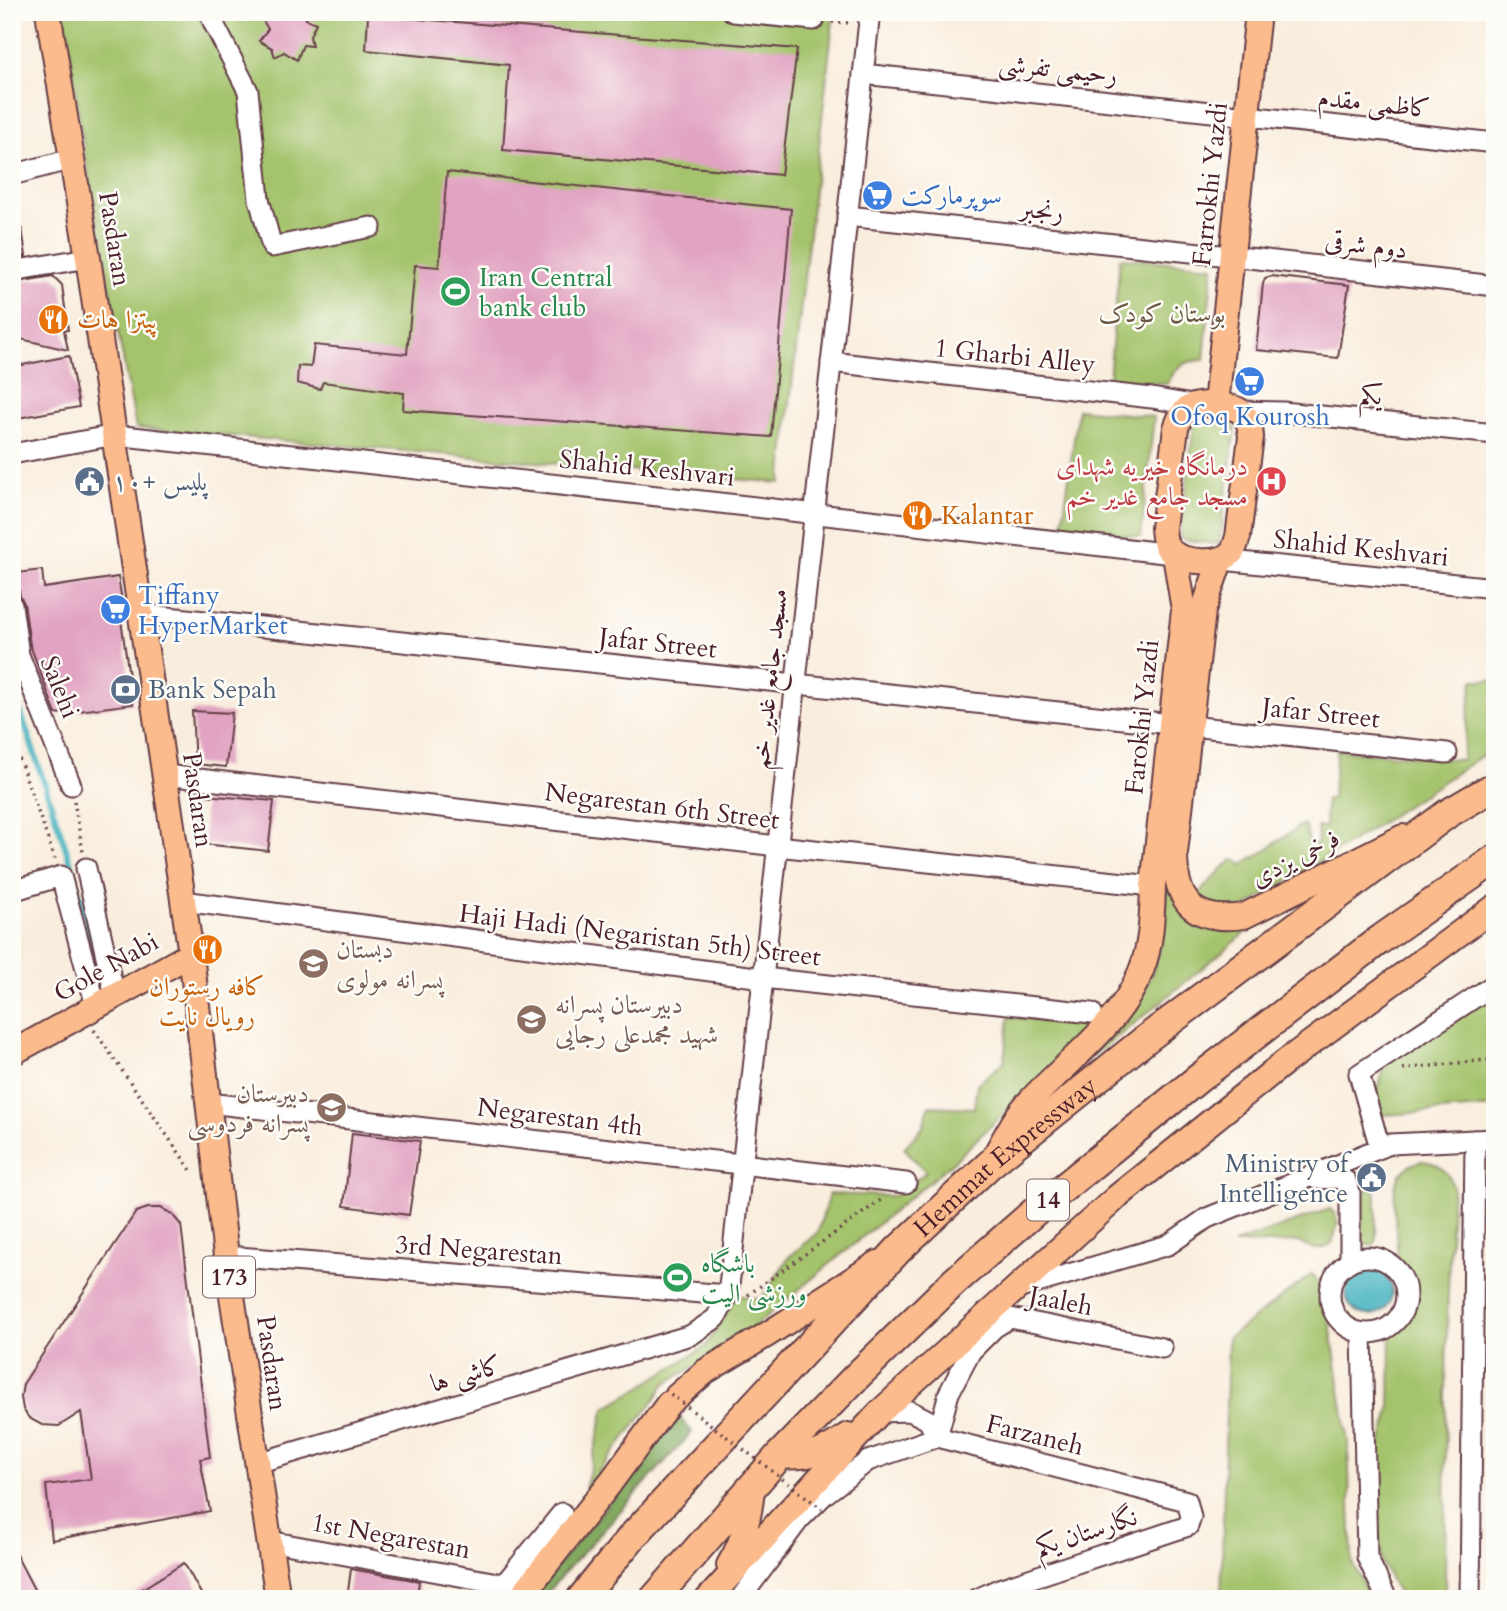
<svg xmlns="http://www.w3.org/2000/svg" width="1507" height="1611" viewBox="0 0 1507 1611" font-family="Cardo,Amiri,serif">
<rect width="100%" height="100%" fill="#fdfcf7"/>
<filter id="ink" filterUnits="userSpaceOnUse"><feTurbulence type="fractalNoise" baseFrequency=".0143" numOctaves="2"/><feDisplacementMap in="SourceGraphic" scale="14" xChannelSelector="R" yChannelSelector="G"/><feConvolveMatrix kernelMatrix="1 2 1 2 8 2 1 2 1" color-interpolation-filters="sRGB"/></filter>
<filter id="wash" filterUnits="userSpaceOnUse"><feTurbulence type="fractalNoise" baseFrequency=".00686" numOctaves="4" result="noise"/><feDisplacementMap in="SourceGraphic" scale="28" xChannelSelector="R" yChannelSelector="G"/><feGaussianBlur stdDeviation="1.57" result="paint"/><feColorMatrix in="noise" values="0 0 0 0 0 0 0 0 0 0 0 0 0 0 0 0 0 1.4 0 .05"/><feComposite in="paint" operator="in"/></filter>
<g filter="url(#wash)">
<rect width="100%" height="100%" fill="#f9eddd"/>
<g fill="#a4c36c" stroke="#77714c" stroke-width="2">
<path d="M64,12H834L781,483L136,428L85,156Z"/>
<path d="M1120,258L1213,266L1204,360C1185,361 1176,364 1168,384L1109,378Z"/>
<path d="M1078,409L1154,417L1141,537L1062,528Z"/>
<path d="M1199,421L1231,425L1234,426L1235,430L1220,540L1219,543L1215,544L1184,540L1180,538V535L1194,425L1196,422Z"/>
<path d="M1473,680H1495V747L1367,832L1242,909L1215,907L1196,896L1224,867L1233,860L1238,861L1242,865L1253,857L1255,858L1299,826L1305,825L1310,845L1318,844L1317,827H1325L1326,799H1332L1337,750L1462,760Z"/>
<path d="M1167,885L1204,926L1227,931L1262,920L1048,1093L1139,999C1162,963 1164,927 1167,885Z"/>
<path d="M1495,975V1107L1384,1115L1373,1102L1394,1040Z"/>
<path d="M1009,1017L1087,1025L1069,1051L954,1161L731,1346L664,1384L656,1398L585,1489L605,1408L636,1390L706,1346L737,1295L761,1299L789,1257L818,1232L829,1194L894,1196L926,1172L904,1148L923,1127L929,1106L974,1108L977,1084L1004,1062Z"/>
<path d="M1421,1161C1438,1162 1449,1171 1453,1187C1444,1324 1446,1461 1445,1599H1401L1382,1563L1374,1501L1379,1450L1390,1411L1391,1334L1408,1312L1413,1302L1415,1293L1410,1277L1398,1261L1394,1202L1395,1186L1400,1174L1410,1165Z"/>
<path d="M1368,1188L1373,1189L1376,1193V1238L1375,1243L1371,1246L1365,1244L1362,1240C1362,1226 1358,1198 1368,1188Z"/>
<path d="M1330,1209L1335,1214L1338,1224L1332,1243L1325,1248L1312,1249L1298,1242L1233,1244Z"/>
<path d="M1312,1274L1325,1290L1348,1442L1352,1563L1371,1599H1221L1228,1338Z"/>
</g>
<path fill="#83a960" stroke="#666446" stroke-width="2" d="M679,1416L692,1432L563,1574L543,1599H531Z"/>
<circle fill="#46b4c1" stroke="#486a76" stroke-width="2" cx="1369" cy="1292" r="23"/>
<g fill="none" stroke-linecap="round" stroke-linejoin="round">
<path stroke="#46b4c1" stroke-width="6" d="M12,686L71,864L103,985"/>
</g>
<g id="blocks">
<g fill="#e1a3c1">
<path d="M277,12H304L306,19L316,23L310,36L312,46L303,45L297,60L284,52L275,57L272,48L259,41L268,29L262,19L275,16Z"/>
<path d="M368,15L797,49L781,175L503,150L509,65L366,50Z"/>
<path d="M447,172L791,209L771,437L403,410L404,393L323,382L320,389L297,383L298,366L311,367L314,345L407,354L415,265L439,267Z"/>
<path d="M22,228L26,256L12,259V229Z"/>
<path d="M53,276L62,285L68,330H64L68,350L12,337V283Z"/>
<path d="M1271,276L1349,285L1338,358L1256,350L1263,284L1265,278Z"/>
<path d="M69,356L79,407L12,419V367Z"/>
<path d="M42,570L44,588L118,577L125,619L121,620L133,704L56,714L30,645L24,603L20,596L16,573Z"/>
<path d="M192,711L232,713L226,767L195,764Z"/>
<path d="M204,795L274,801L268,851L204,844Z"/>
<path d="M352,1133L420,1141L409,1215L344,1206Z"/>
<path d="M148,1208H161L172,1214L181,1225L210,1457L200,1459L210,1511L52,1540L46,1485L91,1479L81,1412L59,1426L42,1425L29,1418L23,1409L21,1397L23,1384L136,1212Z"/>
<path d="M12,1547L39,1599H12Z"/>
<path d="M184,1563L204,1599H126Z"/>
<path d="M351,1569L419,1581L417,1599H347Z"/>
</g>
</g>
</g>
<g filter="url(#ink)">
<use href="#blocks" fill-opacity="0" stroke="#643e46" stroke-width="2"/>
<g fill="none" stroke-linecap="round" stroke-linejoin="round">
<defs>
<g id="minor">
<path d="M209,12L214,24L248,91L259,199L272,247L371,227"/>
<path d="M733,12L814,20"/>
<path d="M863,74L1495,143"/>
<path d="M12,175L72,159"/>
<path d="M847,216L1258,259L1495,286"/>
<path d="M12,271L88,258"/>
<path d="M831,362L1152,398L1192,405"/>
<path d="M1241,411L1283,412L1495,434"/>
<path d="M12,454L115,435L1173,554"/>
<path d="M1222,560L1495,588"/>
<path d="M12,605L19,655L71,785"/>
<path d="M140,614L1171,724"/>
<path d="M1190,726L1447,753"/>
<path d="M165,775L777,846L1153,886"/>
<path d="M86,868L115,996"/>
<path d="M12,891L61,876L96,1006"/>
<path d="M183,901L763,978L1092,1013"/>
<path d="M209,1103L906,1183"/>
<path d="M1380,1148L1359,1074L1495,984"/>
<path d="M1316,1179L1337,1178L1346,1181L1350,1192V1261"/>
<path d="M226,1256L728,1295"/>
<circle cx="1368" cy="1295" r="38"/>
<path d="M1017,1289L1168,1245L1207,1218L1390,1144L1495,1139"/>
<path d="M1362,1333L1367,1557L1387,1599"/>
<path d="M880,1412L910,1411L928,1420L937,1437L1187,1501L1191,1517L1188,1526L999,1589L977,1599"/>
<path d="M257,1463L691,1335L716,1318L728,1295L870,12"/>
<path d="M269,1541L503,1584"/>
<path d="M492,1599L562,1513"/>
<path d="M740,1599L799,1520L824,1495L868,1461L937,1437L949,1393L971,1351L994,1328L1010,1318L1162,1348"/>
<path d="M1470,1599L1475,1140"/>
</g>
<g id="major">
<path d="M48,12L88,258L191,954L226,1256L278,1599"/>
<path d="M1208,404C1235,407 1249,407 1251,437L1238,537C1236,542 1235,549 1231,553C1220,565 1185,563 1173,553C1164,547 1164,537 1163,528L1176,428C1183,408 1188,405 1208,404Z"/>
<path d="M1216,404L1258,12"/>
<path d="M1220,561L1203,611L1175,853C1175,903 1194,923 1244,916L1403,837"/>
<path d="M12,1053L191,954"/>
<path d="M995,1155C1005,1138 1016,1115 1030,1101C1068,1060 1120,1025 1141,971C1152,944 1152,914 1153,886L1184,610L1175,555"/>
<path d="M779,1456C810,1459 824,1452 848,1435"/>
<path d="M729,1565C744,1541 750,1516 752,1488"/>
<path d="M519,1599L610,1483L669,1403L706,1371L768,1334L878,1263"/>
<path d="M708,1599L880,1412L1117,1197L1285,1062L1495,907"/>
</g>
<g id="highway">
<path id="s1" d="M581,1599L631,1538L899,1249L989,1165L1146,1039L1447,814L1495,786"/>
<path d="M654,1599L779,1456L857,1376L954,1282L1040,1207L1199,1078L1378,941L1495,859"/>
</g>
</defs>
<use href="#minor" stroke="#643e46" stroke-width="23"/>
<use href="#major" stroke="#643e46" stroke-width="28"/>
<use href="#highway" stroke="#643e46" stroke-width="32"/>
<g stroke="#643e46" stroke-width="3.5" stroke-dasharray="2 5" stroke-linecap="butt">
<path d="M832,22L852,23"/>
<path d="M12,739L55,859"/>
<path d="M74,801L83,852"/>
<path d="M94,1030L193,1173"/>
<path d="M1403,1069L1495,1059"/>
<path d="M748,1295L881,1200"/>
</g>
<use href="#minor" stroke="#fff" stroke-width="19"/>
<use href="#major" stroke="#fbbb8c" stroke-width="24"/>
<use href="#highway" stroke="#fbbb8c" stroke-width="28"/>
<path stroke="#643e46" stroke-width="3.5" stroke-dasharray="2 5" stroke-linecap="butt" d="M665,1390L822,1509"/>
</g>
</g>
<defs>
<symbol id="supermarket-disc" viewBox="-11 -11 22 22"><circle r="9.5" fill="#3f7fe0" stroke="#fdfcf7"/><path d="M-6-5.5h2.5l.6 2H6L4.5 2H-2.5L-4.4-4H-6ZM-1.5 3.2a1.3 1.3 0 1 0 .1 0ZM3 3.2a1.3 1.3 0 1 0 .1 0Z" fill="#fff"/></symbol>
<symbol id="stadium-disc" viewBox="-11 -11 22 22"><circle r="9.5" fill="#2e9e5b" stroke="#fdfcf7"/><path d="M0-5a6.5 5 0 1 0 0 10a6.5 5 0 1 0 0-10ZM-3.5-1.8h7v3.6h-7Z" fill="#fff"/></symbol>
<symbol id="restaurant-disc" viewBox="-11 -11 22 22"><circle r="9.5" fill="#e8710a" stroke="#fdfcf7"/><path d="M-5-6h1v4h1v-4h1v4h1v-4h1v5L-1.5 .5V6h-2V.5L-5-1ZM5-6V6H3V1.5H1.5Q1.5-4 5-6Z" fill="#fff"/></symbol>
<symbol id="civic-disc" viewBox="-11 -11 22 22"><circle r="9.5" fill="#5c6f8a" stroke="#fdfcf7"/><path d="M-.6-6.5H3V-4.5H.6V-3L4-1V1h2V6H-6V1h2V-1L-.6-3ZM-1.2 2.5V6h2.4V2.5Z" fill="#fff"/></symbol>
<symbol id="hospital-disc" viewBox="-11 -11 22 22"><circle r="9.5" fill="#e0444e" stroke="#fdfcf7"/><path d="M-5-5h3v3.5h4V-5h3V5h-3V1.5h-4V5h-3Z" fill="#fff"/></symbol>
<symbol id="bank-disc" viewBox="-11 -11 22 22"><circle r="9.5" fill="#5c6f8a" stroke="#fdfcf7"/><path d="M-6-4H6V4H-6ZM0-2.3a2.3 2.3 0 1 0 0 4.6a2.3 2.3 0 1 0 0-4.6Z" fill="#fff"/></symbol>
<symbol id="school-disc" viewBox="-11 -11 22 22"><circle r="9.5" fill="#8d6e63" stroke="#fdfcf7"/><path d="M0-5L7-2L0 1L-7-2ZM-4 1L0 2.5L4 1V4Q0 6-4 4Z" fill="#fff"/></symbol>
</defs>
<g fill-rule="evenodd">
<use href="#supermarket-disc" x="860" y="178" width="35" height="35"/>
<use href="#stadium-disc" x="438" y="274" width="35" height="35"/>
<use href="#restaurant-disc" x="36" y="302" width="35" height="35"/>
<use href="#supermarket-disc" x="1232" y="364" width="35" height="35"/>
<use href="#civic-disc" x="72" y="464" width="35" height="35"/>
<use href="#hospital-disc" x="1254" y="464" width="35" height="35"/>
<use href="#restaurant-disc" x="900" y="498" width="35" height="35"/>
<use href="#supermarket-disc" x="98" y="592" width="35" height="35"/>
<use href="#bank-disc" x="108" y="672" width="35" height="35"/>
<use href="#restaurant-disc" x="190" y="932" width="35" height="35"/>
<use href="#school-disc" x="296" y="946" width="35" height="35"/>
<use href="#school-disc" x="514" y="1002" width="35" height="35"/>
<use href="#school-disc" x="314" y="1090" width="35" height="35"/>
<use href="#civic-disc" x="1354" y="1160" width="35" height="35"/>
<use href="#stadium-disc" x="660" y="1260" width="35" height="35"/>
</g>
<g text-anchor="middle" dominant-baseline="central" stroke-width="5" stroke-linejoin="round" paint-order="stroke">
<g fill="#fdfcf7" stroke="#806168" stroke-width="2">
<rect x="1027" y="1179.5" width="42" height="41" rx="5"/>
<rect x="203" y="1256.5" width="52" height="41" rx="5"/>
</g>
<g font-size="24" font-weight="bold" fill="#4a1f2b">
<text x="1048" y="1200">14</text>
<text x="229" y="1277">173</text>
</g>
<g font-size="26" fill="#4a1f2b" stroke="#fdfcf7">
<text transform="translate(1058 69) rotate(6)">رحیمی تفرشی</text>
<text transform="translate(1374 103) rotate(6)">کاظمی مقدم</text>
<text transform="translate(1210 184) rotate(-84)">Farrokhi Yazdi</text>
<text transform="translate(1042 210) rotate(6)">رنجبر</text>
<text transform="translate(115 239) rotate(81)">Pasdaran</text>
<text transform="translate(1366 245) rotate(7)">دوم شرقی</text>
<text transform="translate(1015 356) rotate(6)">1 Gharbi Alley</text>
<text transform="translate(1371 395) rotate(6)">یکم</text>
<text transform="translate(647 468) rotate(6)">Shahid Keshvari</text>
<text transform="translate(1361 548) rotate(6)">Shahid Keshvari</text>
<text transform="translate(658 643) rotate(6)">Jafar Street</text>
<text transform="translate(769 679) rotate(-84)">مسجد جامع غدیر خم</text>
<text transform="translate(60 687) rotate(68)">Salehi</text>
<text transform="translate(1321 713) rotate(6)">Jafar Street</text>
<text transform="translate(1142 717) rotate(-84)">Farokhi Yazdi</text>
<text transform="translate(198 800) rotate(82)">Pasdaran</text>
<text transform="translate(662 806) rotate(7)">Negarestan 6th Street</text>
<text transform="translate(1295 858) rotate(-27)">فرخی یزدی</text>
<text transform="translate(640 935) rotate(7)">Haji Hadi (Negaristan 5th) Street</text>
<text transform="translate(106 967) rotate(-29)">Gole Nabi</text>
<text transform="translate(560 1117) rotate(7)">Negarestan 4th</text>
<text stroke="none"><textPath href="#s1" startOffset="614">Hemmat Expressway</textPath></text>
<text transform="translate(479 1250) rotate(4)">3rd Negarestan</text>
<text transform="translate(1061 1301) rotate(11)">Jaaleh</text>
<text transform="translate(272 1363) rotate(82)">Pasdaran</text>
<text transform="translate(466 1374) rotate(-16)">کاشی ها</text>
<text transform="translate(1035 1435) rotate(14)">Farzaneh</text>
<text transform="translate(1086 1532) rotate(-18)">نگارستان یکم</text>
<text transform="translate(391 1536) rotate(10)">1st Negarestan</text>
</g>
<g font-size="26" fill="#366cbe" stroke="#fdfcf7" text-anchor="start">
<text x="901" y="195">سوپرمارکت</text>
<text x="1250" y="416" text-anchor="middle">Ofoq Kourosh</text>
<text x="138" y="595">Tiffany<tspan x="138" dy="30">HyperMarket</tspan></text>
</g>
<g font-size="26" fill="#27864d" stroke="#fdfcf7" text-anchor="start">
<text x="479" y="277">Iran Central<tspan x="479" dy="30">bank club</tspan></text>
<text x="701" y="1263">باشگاه<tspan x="701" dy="30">ورزشی الیت</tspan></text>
</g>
<g font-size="26" fill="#6a5842" stroke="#fdfcf7">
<text x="1162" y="313">بوستان کودک</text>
</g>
<g font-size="26" fill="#c56008" stroke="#fdfcf7" text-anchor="start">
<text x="77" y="319">پیتزا هات</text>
<text x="941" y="515">Kalantar</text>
<text x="207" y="986" text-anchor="middle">کافه رستوران<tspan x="207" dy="30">رویال نایت</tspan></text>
</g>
<g font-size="26" fill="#be3a42" stroke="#fdfcf7" text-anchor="end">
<text x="1248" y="466">درمانگاه خیریه شهدای<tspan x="1248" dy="30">مسجد جامع غدیر خم</tspan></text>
</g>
<g font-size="26" fill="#4e5e75" stroke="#fdfcf7" text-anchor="start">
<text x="112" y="481">پلیس +۱۰</text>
<text x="148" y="689">Bank Sepah</text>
<text x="1348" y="1163" text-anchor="end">Ministry of<tspan x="1348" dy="30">Intelligence</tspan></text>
</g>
<g font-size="26" fill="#785e54" stroke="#fdfcf7" text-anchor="start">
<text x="336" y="949">دبستان<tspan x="336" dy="30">پسرانه مولوی</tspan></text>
<text x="555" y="1004">دبیرستان پسرانه<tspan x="555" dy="30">شهید مجمدعلی رجایی</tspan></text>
<text x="309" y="1093" text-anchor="end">دبیرستان<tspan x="309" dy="30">پسرانه فردوسی</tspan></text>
</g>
</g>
<rect width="1507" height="1611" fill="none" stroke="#fdfcf7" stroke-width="42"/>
</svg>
